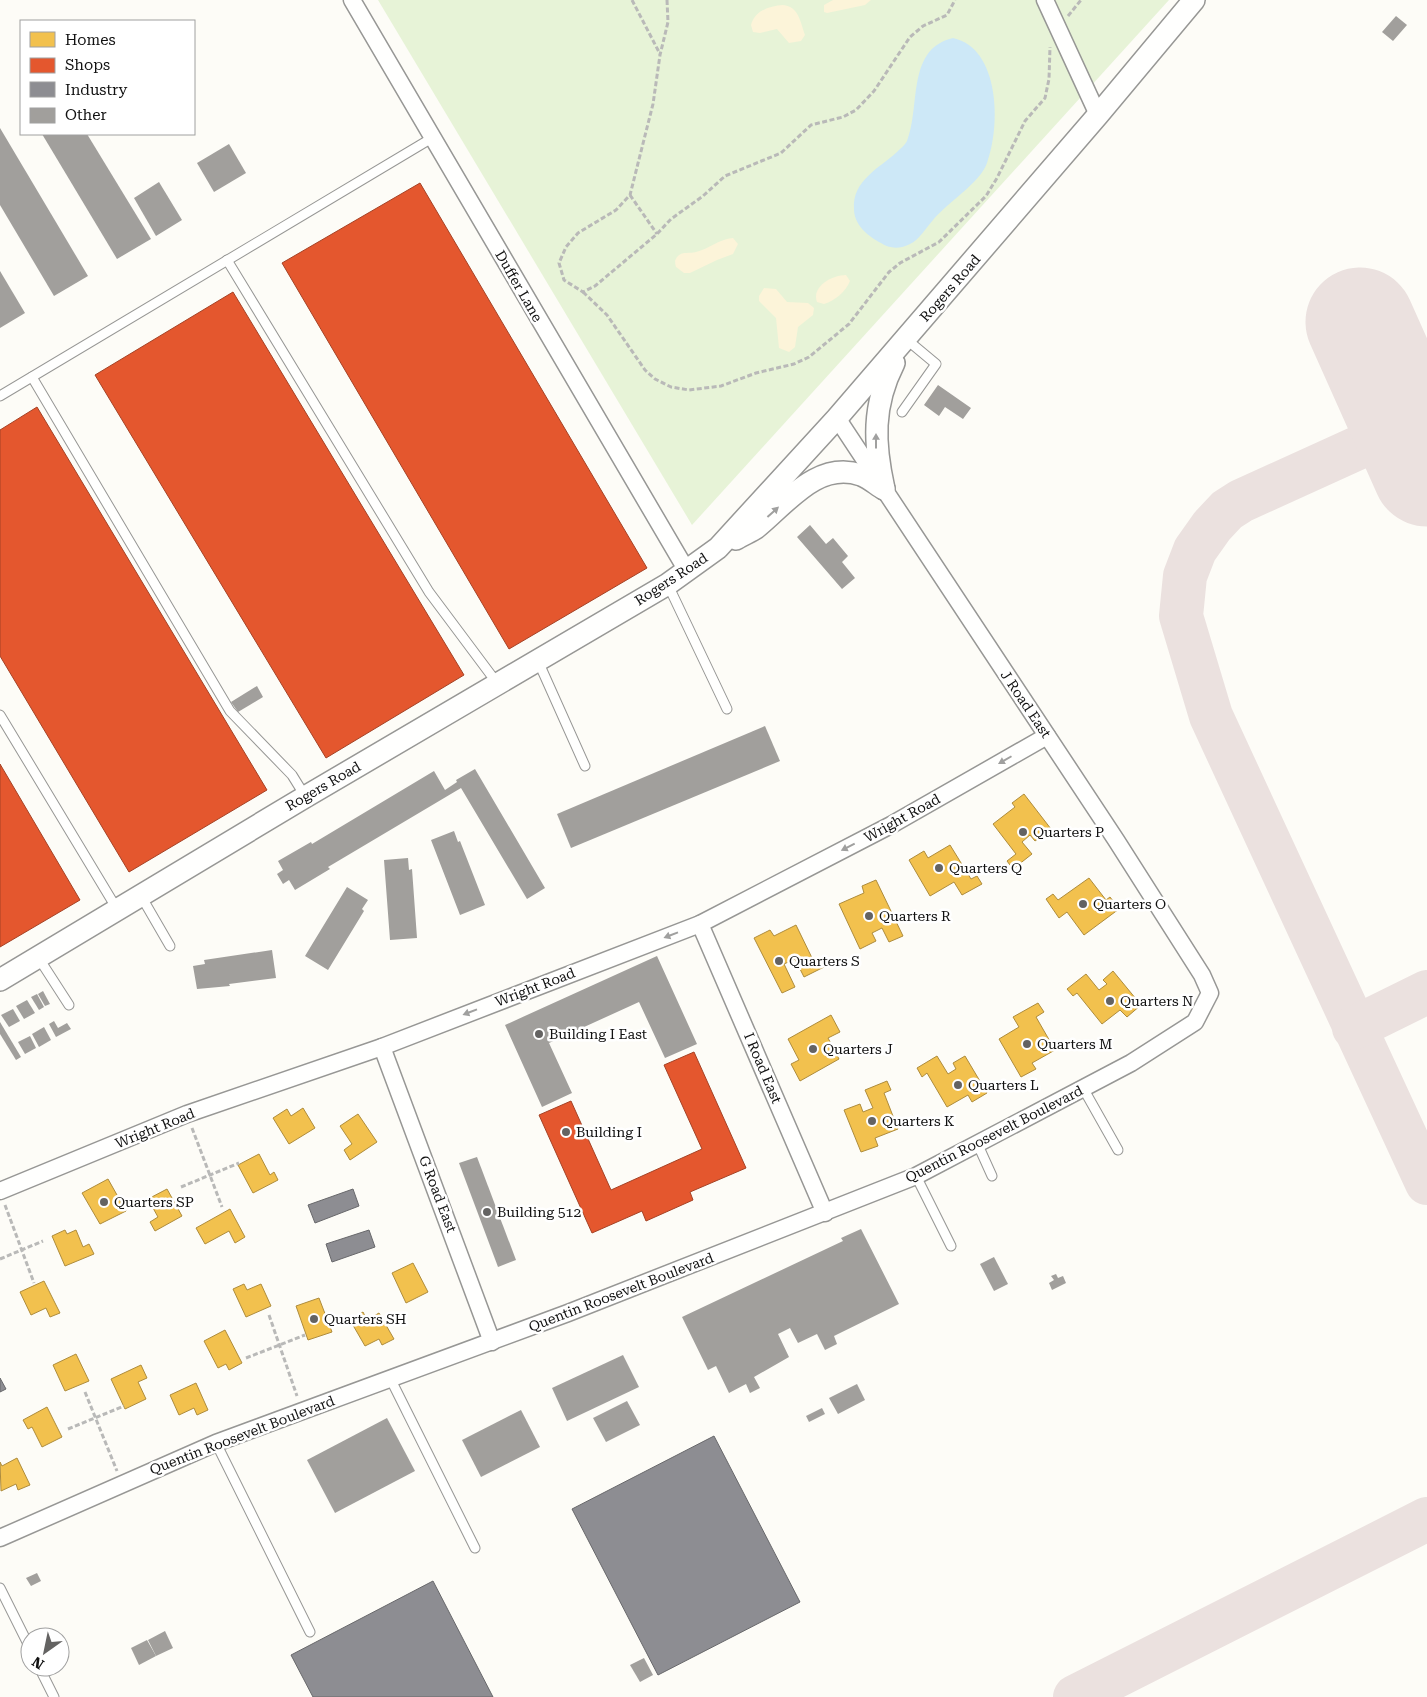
<svg xmlns="http://www.w3.org/2000/svg" width="1427" height="1697" viewBox="0 0 1427 1697" font-family="'Roboto Serif',serif">
<rect width="100%" height="100%" fill="#fdfcf7"/>
<path fill="#e7f3d7" d="M378,0H1169L692,525Z"/>
<g fill="#fcf4d9">
<path d="M833,0H871L865,5L827,13L824,12V5Z"/>
<path d="M783,5C799,7 800,21 805,35L801,41L789,43L777,29L760,33L753,32L751,25C755,10 770,6 783,5Z"/>
<path d="M733,238L738,244L733,254L717,260L690,273H684L676,267C675,263 674,260 678,256C683,251 690,254 696,252C709,249 719,239 733,238Z"/>
<path d="M846,275L850,281C846,291 835,301 824,304L817,302C811,286 833,275 846,275Z"/>
<path d="M764,288L776,289L787,302L808,303L814,308L813,315L798,327L795,347L789,352L779,348L776,318L759,301V296Z"/>
</g>
<path fill="#cde8f7" d="M953,38C1000,48 1001,126 987,163C980,183 948,202 933,220C926,228 919,240 910,244C901,249 889,249 881,243C868,236 854,225 854,209C852,181 878,169 897,152C900,149 905,145 907,141C921,106 906,49 953,38Z"/>
<g fill="#f2c14e" stroke="#ae8c3c">
<path d="M1024,794L1051,829L1035,841L1030,835L1022,842L1032,854L1013,869L1007,861L1016,854L993,824L1015,807L1012,803Z"/>
<path d="M950,845L971,879L977,876L982,884L962,895L954,882L930,896L909,860L924,851L928,858Z"/>
<path d="M1089,878L1106,900L1110,897L1119,909L1084,935L1067,912L1059,918L1046,899L1053,894L1058,900Z"/>
<path d="M876,880L903,936L889,942L882,928L872,933L876,941L860,949L839,904L864,893L862,886Z"/>
<path d="M796,925L814,962L820,959L824,967L804,977L795,959L784,964L795,987L782,993L754,938L770,930L774,936Z"/>
<path d="M1113,971L1141,1005L1127,1017L1120,1010L1102,1024L1077,993L1073,996L1067,989L1086,974L1099,990L1107,984L1103,980Z"/>
<path d="M1038,1003L1044,1012L1036,1017L1055,1050L1032,1063L1036,1069L1021,1077L999,1039L1019,1027L1013,1017Z"/>
<path d="M831,1015L840,1032L828,1038L839,1059L800,1081L791,1064L799,1060L788,1039Z"/>
<path d="M937,1056L948,1074L956,1069L953,1063L965,1056L987,1093L972,1102L968,1095L947,1107L927,1073L922,1077L917,1068Z"/>
<path d="M887,1081L891,1090L884,1093L898,1129L875,1138L878,1146L861,1152L844,1110L860,1104L863,1112L873,1108L865,1090Z"/>
<path d="M303,1108L315,1128L289,1144L273,1118L287,1109L291,1116Z"/>
<path d="M358,1114L377,1142L350,1160L344,1150L352,1144L340,1126Z"/>
<path d="M259,1154L270,1175L274,1172L278,1180L253,1193L238,1165Z"/>
<path d="M108,1179L126,1211L100,1224L82,1193Z"/>
<path d="M167,1189L182,1216L155,1231L150,1222L158,1217L148,1199Z"/>
<path d="M230,1209L245,1237L235,1243L229,1231L205,1244L196,1228Z"/>
<path d="M65,1230L67,1234L76,1230L83,1247L89,1244L94,1254L65,1266L52,1236Z"/>
<path d="M413,1263L428,1292L406,1303L392,1273Z"/>
<path d="M44,1281L60,1313L50,1317L46,1308L31,1315L20,1292Z"/>
<path d="M244,1284L247,1290L261,1284L271,1306L246,1317L233,1289Z"/>
<path d="M319,1298L332,1332L308,1340L296,1306Z"/>
<path d="M363,1312L367,1320L379,1313L394,1339L382,1345L379,1339L365,1346L350,1320Z"/>
<path d="M225,1330L242,1363L229,1370L226,1364L218,1368L204,1341Z"/>
<path d="M76,1354L89,1381L65,1391L53,1365Z"/>
<path d="M141,1365L147,1378L138,1382L146,1399L125,1409L111,1379Z"/>
<path d="M196,1383L208,1410L197,1415L194,1408L179,1415L170,1395Z"/>
<path d="M47,1407L62,1437L42,1447L32,1427L28,1429L23,1420Z"/>
<path d="M17,1458L30,1485L18,1490L16,1484L1,1491L0,1462L2,1466Z"/>
</g>
<g fill="#e4572e" stroke="#a54225">
<path d="M420,183L647,568L509,649L282,263Z"/>
<path d="M233,292L464,675L326,758L95,375Z"/>
<path d="M37,407L267,790L129,872L0,656V430Z"/>
<path d="M0,764L80,900L0,947Z"/>
<path d="M694,1052L746,1168L690,1192L693,1200L646,1221L642,1211L592,1233L539,1115L571,1101L611,1190L702,1149L664,1065Z"/>
</g>
<g fill="#8d8d92" stroke="#68686b">
<path d="M353,1189L359,1206L315,1223L308,1205Z"/>
<path d="M369,1230L375,1247L332,1262L326,1244Z"/>
<path d="M0,1378L6,1389L0,1392Z"/>
<path d="M714,1436L800,1602L658,1675L572,1509Z"/>
<path d="M433,1581L493,1697H313L291,1655Z"/>
</g>
<g fill="none" stroke-linecap="round" stroke-linejoin="round">
<g stroke="#ebe1df" stroke-width="44">
<path d="M1406,426L1241,501L1227,510L1212,526L1195,550L1185,576L1181,616L1211,716L1427,1183"/>
<path d="M1354,1028L1427,992"/>
<path d="M1075,1697L1427,1519"/>
</g>
<path stroke="#ebe1df" stroke-width="109" d="M1360,322L1427,472"/>
</g>
<g fill="#a19f9c">
<path d="M1396,16L1407,25L1393,41L1382,32Z"/>
<path d="M0,128L88,276L54,296L0,205Z"/>
<path d="M42,134H87L151,239L117,259Z"/>
<path d="M229,144L246,173L214,192L197,163Z"/>
<path d="M159,182L182,220L156,236L134,198Z"/>
<path d="M0,271L25,313L0,328Z"/>
<path d="M938,385L971,408L963,419L945,407L939,416L924,405Z"/>
<path d="M810,525L826,544L833,538L848,556L842,562L855,578L842,589L797,537Z"/>
<path d="M257,686L263,697L238,712L231,702Z"/>
<path d="M765,726L780,761L571,848L557,814Z"/>
<path d="M475,769L545,888L527,899L461,788L328,867L330,869L295,890L289,880L283,884L277,874L283,870L278,861L311,842L312,844L434,771L445,790L457,782L456,780Z"/>
<path d="M454,831L458,842L460,841L485,905L460,915L431,840Z"/>
<path d="M408,858L409,870L412,869L417,938L390,940L384,860Z"/>
<path d="M347,887L368,900L362,909L364,911L328,970L305,956Z"/>
<path d="M272,950L276,978L229,984L230,986L197,989L193,966L205,964L204,960Z"/>
<path d="M657,956L697,1044L665,1058L639,1002L549,1043L572,1093L542,1107L505,1025Z"/>
<path d="M43,991L50,1004L45,1006L38,994Z"/>
<path d="M37,994L44,1007L39,1010L31,997Z"/>
<path d="M27,1000L35,1013L24,1019L16,1006Z"/>
<path d="M13,1009L20,1021L9,1027L1,1015Z"/>
<path d="M54,1021L58,1028L67,1023L71,1029L56,1037L49,1024Z"/>
<path d="M0,1022L21,1057L16,1060L0,1034Z"/>
<path d="M44,1027L51,1040L39,1047L32,1034Z"/>
<path d="M30,1036L36,1048L25,1054L18,1042Z"/>
<path d="M477,1157L516,1260L498,1267L459,1163Z"/>
<path d="M861,1229L899,1304L834,1336L837,1344L825,1350L817,1334L798,1343L790,1328L778,1334L789,1357L754,1377L760,1388L750,1393L746,1384L729,1393L716,1366L708,1370L682,1317L843,1241L841,1238Z"/>
<path d="M994,1257L1008,1284L994,1291L980,1264Z"/>
<path d="M1056,1274L1058,1278L1063,1276L1066,1283L1052,1290L1049,1283L1054,1280L1051,1276Z"/>
<path d="M623,1355L639,1387L567,1421L552,1388Z"/>
<path d="M857,1384L865,1400L838,1414L829,1398Z"/>
<path d="M627,1401L640,1425L606,1442L593,1418Z"/>
<path d="M822,1408L825,1414L809,1422L806,1416Z"/>
<path d="M521,1410L540,1447L481,1477L462,1440Z"/>
<path d="M387,1418L415,1471L335,1513L307,1460Z"/>
<path d="M37,1573L41,1581L31,1586L26,1578Z"/>
<path d="M165,1631L173,1648L156,1656L148,1640Z"/>
<path d="M147,1640L156,1656L139,1665L131,1648Z"/>
<path d="M644,1658L653,1675L640,1682L630,1665Z"/>
</g>
<g fill="none" stroke-linecap="round" stroke-linejoin="round">
<defs>
<g id="service">
<path d="M227,260L429,592L497,683"/>
<path d="M32,377L230,711L292,775L305,796"/>
<path d="M0,396L432,138"/>
<path d="M902,412L936,364L906,339"/>
<path d="M668,585L727,709"/>
<path d="M538,661L585,766"/>
<path d="M0,715L117,909"/>
<path d="M141,896L170,946"/>
<path d="M38,957L69,1005"/>
<path d="M1083,1088L1118,1150"/>
<path d="M978,1145L992,1176"/>
<path d="M916,1176L951,1246"/>
<path d="M390,1378L475,1548"/>
<path d="M216,1443L310,1632"/>
<path d="M0,1588L30,1648"/>
<path d="M39,1667L54,1697"/>
</g>
<g id="minor">
<path d="M352,0L687,571"/>
<path d="M1045,0L1098,115"/>
<path d="M700,924L825,1213"/>
<path d="M382,1047L492,1342"/>
<path d="M0,1191L187,1114L382,1047L700,924L891,825L1047,736"/>
<path d="M0,1538L216,1443L568,1313L916,1176L1131,1063L1195,1022L1210,993L1202,975L1116,840L837,418"/>
</g>
<g id="tertiary">
<path d="M884,489C874,444 872,406 894,363"/>
<path d="M736,539C742,535 750,532 756,528C786,504 817,460 861,475C869,478 877,485 884,489"/>
<path d="M0,980L305,797L668,584L718,548L837,418L1098,115L1194,0"/>
</g>
</defs>
<use href="#service" stroke="#979795" stroke-width="11"/>
<use href="#minor" stroke="#979795" stroke-width="19"/>
<use href="#tertiary" stroke="#979795" stroke-width="24"/>
<g stroke="#b9b9b8" stroke-width="3" stroke-dasharray="5 2.5" stroke-linecap="butt">
<path d="M632,0L660,54"/>
<path d="M667,0L668,22L660,55L653,104L630,195L616,210L578,233L566,247L559,263L564,280L583,292L595,286L657,234L671,219L703,196L725,176L781,153L811,125L843,117L856,110L874,91L910,37L923,26L947,15L955,0"/>
<path d="M1068,16L1081,0"/>
<path d="M630,195L657,234"/>
<path d="M583,292L607,315L645,370L655,379L671,387L689,390L721,386L756,373L794,364L809,357L849,324L889,272L900,263L939,242L986,196L997,178L1025,121L1045,98L1049,79L1050,47"/>
<path d="M192,1128L222,1207"/>
<path d="M181,1187L239,1163"/>
<path d="M5,1205L34,1283"/>
<path d="M0,1259L43,1241"/>
<path d="M269,1315L297,1396"/>
<path d="M246,1358L305,1335"/>
<path d="M85,1392L117,1471"/>
<path d="M68,1429L124,1406"/>
</g>
<use href="#service" stroke="#fffffe" stroke-width="9"/>
<use href="#minor" stroke="#fffffe" stroke-width="16"/>
<use href="#tertiary" stroke="#fffffe" stroke-width="21"/>
</g>
<defs><path id="oneway-solid" d="M-6-.8H1V-3.2L6.5 0L1 3.2V.8H-6Z" transform="scale(1.25)"/></defs>
<g fill="#a0a09f">
<use href="#oneway-solid" transform="translate(876 441) rotate(-90)"/>
<use href="#oneway-solid" transform="translate(773 512) rotate(-42)"/>
<use href="#oneway-solid" transform="translate(1005 760) rotate(150)"/>
<use href="#oneway-solid" transform="translate(848 847) rotate(153)"/>
<use href="#oneway-solid" transform="translate(671 935) rotate(159)"/>
<use href="#oneway-solid" transform="translate(470 1012) rotate(159)"/>
</g>
<g fill="#646362" stroke="#fff" stroke-width="2">
<circle cx="1023" cy="832" r="5"/>
<circle cx="939" cy="868" r="5"/>
<circle cx="1083" cy="904" r="5"/>
<circle cx="869" cy="916" r="5"/>
<circle cx="779" cy="961" r="5"/>
<circle cx="1110" cy="1001" r="5"/>
<circle cx="539" cy="1034" r="5"/>
<circle cx="1027" cy="1044" r="5"/>
<circle cx="813" cy="1049" r="5"/>
<circle cx="958" cy="1085" r="5"/>
<circle cx="872" cy="1121" r="5"/>
<circle cx="566" cy="1132" r="5"/>
<circle cx="104" cy="1202" r="5"/>
<circle cx="487" cy="1212" r="5"/>
<circle cx="314" cy="1319" r="5"/>
</g>
<g text-anchor="middle" dominant-baseline="central" stroke-width="5" stroke-linejoin="round" paint-order="stroke">
<g font-size="14" fill="#111" stroke="#fff">
<text transform="translate(519 286) rotate(60)">Duffer Lane</text>
<text transform="translate(950 288) rotate(-49)">Rogers Road</text>
<text transform="translate(671 579) rotate(-33)">Rogers Road</text>
<text transform="translate(1026 704) rotate(56)">J Road East</text>
<text transform="translate(323 786) rotate(-30)">Rogers Road</text>
<text transform="translate(902 818) rotate(-29)">Wright Road</text>
<text transform="translate(535 987) rotate(-21)">Wright Road</text>
<text transform="translate(763 1068) rotate(67)">I Road East</text>
<text transform="translate(155 1128) rotate(-22)">Wright Road</text>
<text transform="translate(994 1134) rotate(-27)">Quentin Roosevelt Boulevard</text>
<text transform="translate(438 1194) rotate(69)">G Road East</text>
<text transform="translate(621 1292) rotate(-21)">Quentin Roosevelt Boulevard</text>
<text transform="translate(242 1435) rotate(-21)">Quentin Roosevelt Boulevard</text>
</g>
<g font-size="14" fill="#111" stroke="#fff" text-anchor="start">
<text x="1033" y="832">Quarters P</text>
<text x="949" y="868">Quarters Q</text>
<text x="1093" y="904">Quarters O</text>
<text x="879" y="916">Quarters R</text>
<text x="789" y="961">Quarters S</text>
<text x="1120" y="1001">Quarters N</text>
<text x="549" y="1034">Building I East</text>
<text x="1037" y="1044">Quarters M</text>
<text x="823" y="1049">Quarters J</text>
<text x="968" y="1085">Quarters L</text>
<text x="882" y="1121">Quarters K</text>
<text x="576" y="1132">Building I</text>
<text x="114" y="1202">Quarters SP</text>
<text x="497" y="1212">Building 512</text>
<text x="324" y="1319">Quarters SH</text>
</g>
</g>
<rect x="20" y="20" width="175" height="115" fill="#ffffff" stroke="#a0a0a0"/>
<rect x="30" y="32" width="25" height="15" fill="#f2c14e" stroke="#a0a0a0"/>
<text x="65" y="45" font-size="15" fill="#111111">Homes</text>
<rect x="30" y="58" width="25" height="15" fill="#e4572e" stroke="#a0a0a0"/>
<text x="65" y="70" font-size="15" fill="#111111">Shops</text>
<rect x="30" y="82" width="25" height="15" fill="#8d8d92" stroke="#a0a0a0"/>
<text x="65" y="95" font-size="15" fill="#111111">Industry</text>
<rect x="30" y="108" width="25" height="15" fill="#a19f9c" stroke="#a0a0a0"/>
<text x="65" y="120" font-size="15" fill="#111111">Other</text>
<g transform="translate(45 1652) rotate(213)"><circle r="24" fill="#ffffff" stroke="#a0a0a0"/>
<path d="M0-4L9 19L0 12L-9 19Z" fill="#646362"/>
<text y="-8" font-size="14" font-weight="bold" text-anchor="middle" fill="#111111">N</text>
</g>
</svg>
